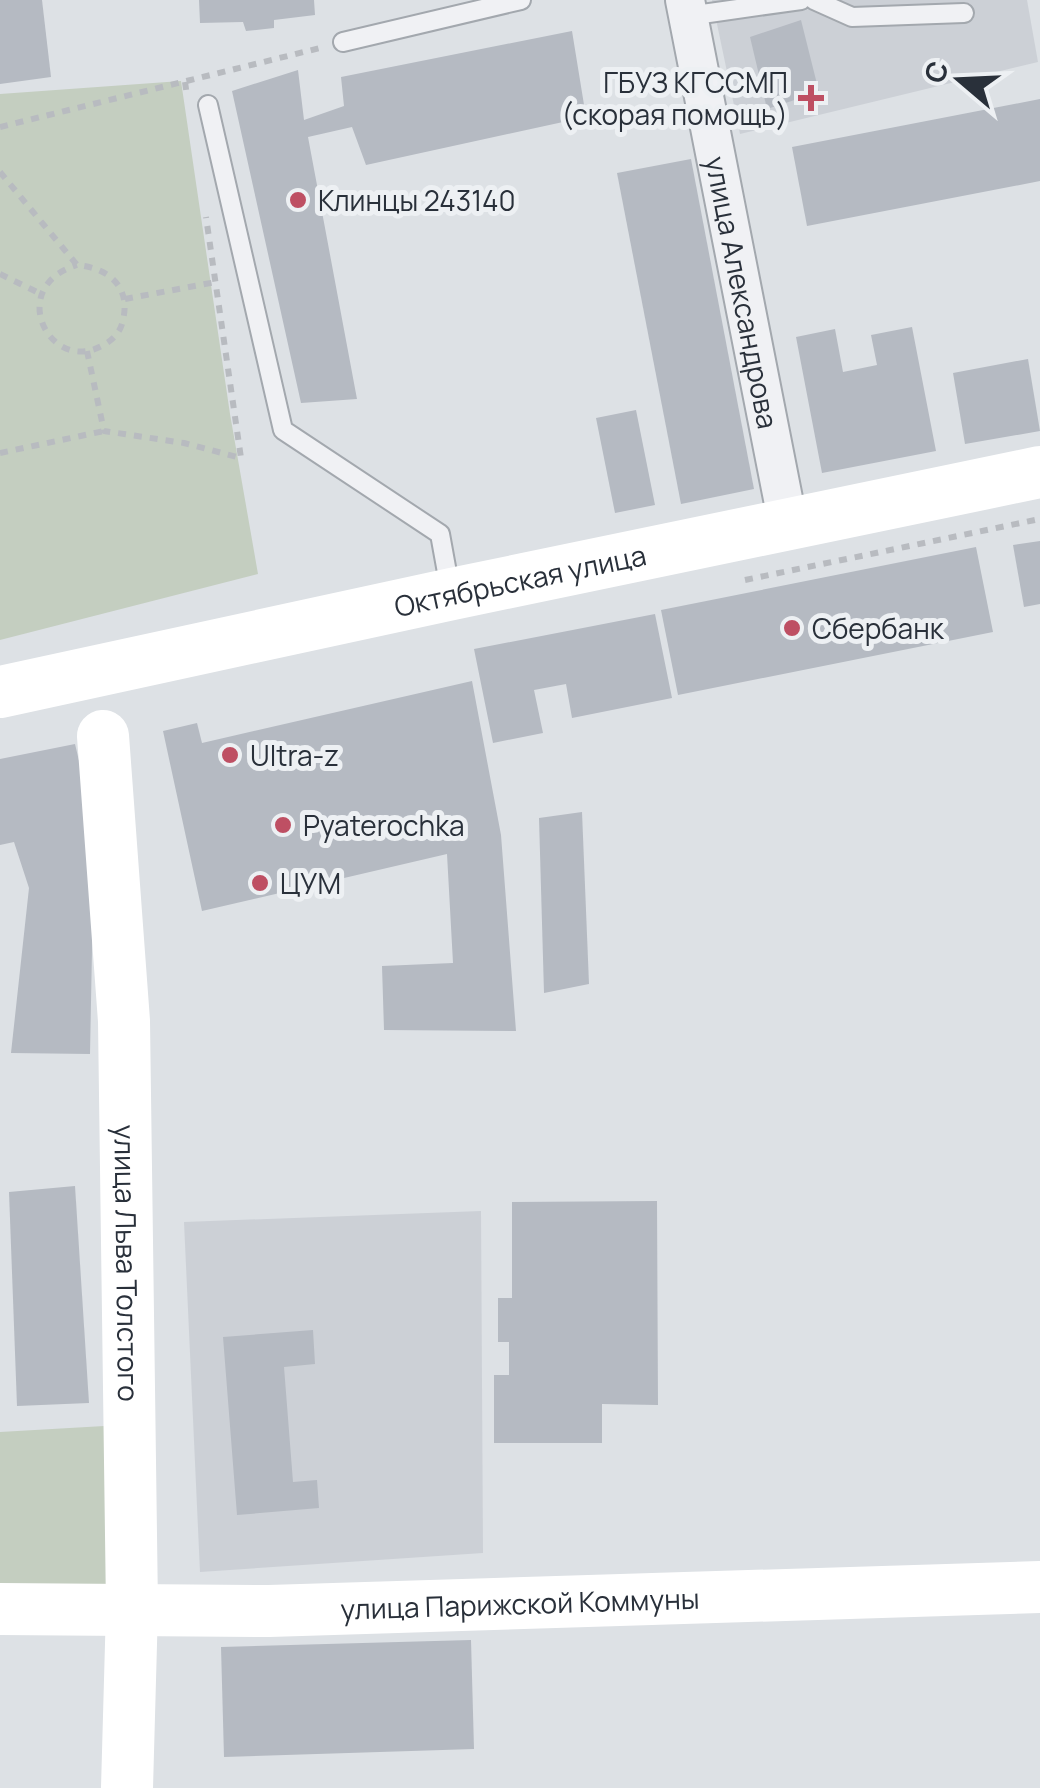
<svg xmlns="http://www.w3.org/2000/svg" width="1040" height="1788" viewBox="0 0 1040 1788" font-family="Manrope,sans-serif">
<rect width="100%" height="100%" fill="#dde1e5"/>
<g fill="#ccd0d6">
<path d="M712,0H1027L1038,62L740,134Z"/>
<path d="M481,1211L483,1553L200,1572L184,1222Z"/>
</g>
<g fill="#c4cec0">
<path d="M181,81L230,414L258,574L0,640V94Z"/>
<path d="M139,1424L145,1593L0,1598V1432Z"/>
</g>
<g fill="#b5bac2">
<path d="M0,0H42L51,77L0,84Z"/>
<path d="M199,0H314L315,15L274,20V28L246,31L243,22L200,23Z"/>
<path d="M801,20L819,92L767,109L750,37Z"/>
<path d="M572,31L586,117L366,165L352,127L308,137L357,399L301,403L232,91L298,70L304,120L344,106L341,77Z"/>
<path d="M1040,99V181L807,226L792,147Z"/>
<path d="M691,159L754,489L681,504L617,173Z"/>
<path d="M912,327L936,451L822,473L796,337L835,329L843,372L877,365L871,335Z"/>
<path d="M1028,359L1040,431L965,444L953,373Z"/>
<path d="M636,410L655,505L615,513L596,418Z"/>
<path d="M1040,541V604L1024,607L1013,545Z"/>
<path d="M976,547L993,632L678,695L661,610Z"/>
<path d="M655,614L672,698L572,718L566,684L534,690L543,733L493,743L474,649Z"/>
<path d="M472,681L501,835L516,1031L384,1030L382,966L453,963L447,854L202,911L163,731L197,723L202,743Z"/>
<path d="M75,744L108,882L93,899L90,1054L11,1053L29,888L14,842L0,845V759Z"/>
<path d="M582,812L589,984L544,993L539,818Z"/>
<path d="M75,1186L89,1403L17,1406L9,1192Z"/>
<path d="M657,1201L658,1405L602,1404V1443H494V1375H509V1342H498V1298H512V1202Z"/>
<path d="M313,1330L315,1364L284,1367L293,1482L317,1480L319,1508L237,1515L223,1337Z"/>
<path d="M471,1640L474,1749L224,1757L221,1647Z"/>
</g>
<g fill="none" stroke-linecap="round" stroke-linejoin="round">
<defs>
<g id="lane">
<path d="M814,0L852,17L964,13"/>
<path d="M688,16L801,0"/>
<path d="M343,42L521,0"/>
<path d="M208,105L283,430L440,534L450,589"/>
</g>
<g id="street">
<path id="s1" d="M685,0L788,524"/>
</g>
</defs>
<use href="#lane" stroke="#a3a8ae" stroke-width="22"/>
<use href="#street" stroke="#a3a8ae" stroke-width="42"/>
<g stroke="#b8bbc0" stroke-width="6" stroke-dasharray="8 8" stroke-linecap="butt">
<path d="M185,82L187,96"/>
<path d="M0,127L324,47"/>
<path d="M0,172L77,265C108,268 131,286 123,320C121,331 114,339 105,344C51,378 4,287 77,265"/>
<path d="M0,274L41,294"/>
<path d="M125,299L216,282"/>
<path d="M87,351L104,431L184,443L241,458L206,217"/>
<path d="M0,453L104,431"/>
<path d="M745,580L1040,519"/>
</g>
<use href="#lane" stroke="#f0f1f4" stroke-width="18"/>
<use href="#street" stroke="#f0f1f4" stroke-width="38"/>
<g stroke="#fff" stroke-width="52">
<path id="s2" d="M0,692L452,594L1040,472"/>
<path id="s3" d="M103,736L124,1021L132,1608L127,1788"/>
<path id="s4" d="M0,1609L269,1611L1040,1587"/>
</g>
</g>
<g fill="#be4f63" stroke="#edf0f3" stroke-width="4">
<path d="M806 83h10v10h10v10h-10v10h-10v-10h-10v-10h10z"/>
<circle cx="298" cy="200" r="10"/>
<circle cx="792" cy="628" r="10"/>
<circle cx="230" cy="755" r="10"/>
<circle cx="283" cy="825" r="10"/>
<circle cx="260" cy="883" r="10"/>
</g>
<g text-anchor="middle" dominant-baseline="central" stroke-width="10" stroke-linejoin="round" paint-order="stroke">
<g font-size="28" fill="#29303a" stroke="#edf0f3" text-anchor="start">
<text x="788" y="82" text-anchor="end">ГБУЗ КГССМП<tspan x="788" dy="32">(скорая помощь)</tspan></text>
<text x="318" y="200">Клинцы 243140</text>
<text x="812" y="628">Сбербанк</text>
<text x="250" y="755">Ultra-z</text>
<text x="303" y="825">Pyaterochka</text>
<text x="280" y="883">ЦУМ</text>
</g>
<g font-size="28" fill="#29303a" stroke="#edf0f3">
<text stroke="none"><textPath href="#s1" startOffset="298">улица Александрова</textPath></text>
<text stroke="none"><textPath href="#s2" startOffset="532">Октябрьская улица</textPath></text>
<text stroke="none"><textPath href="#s3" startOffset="528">улица Льва Толстого</textPath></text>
<text stroke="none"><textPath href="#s4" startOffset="520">улица Парижской Коммуны</textPath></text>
</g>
</g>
<g transform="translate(960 80) rotate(289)" stroke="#edf0f3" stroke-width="8" paint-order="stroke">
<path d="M0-8L18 38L0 25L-18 38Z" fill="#29303a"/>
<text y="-15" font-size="28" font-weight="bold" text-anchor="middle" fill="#29303a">С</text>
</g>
</svg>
